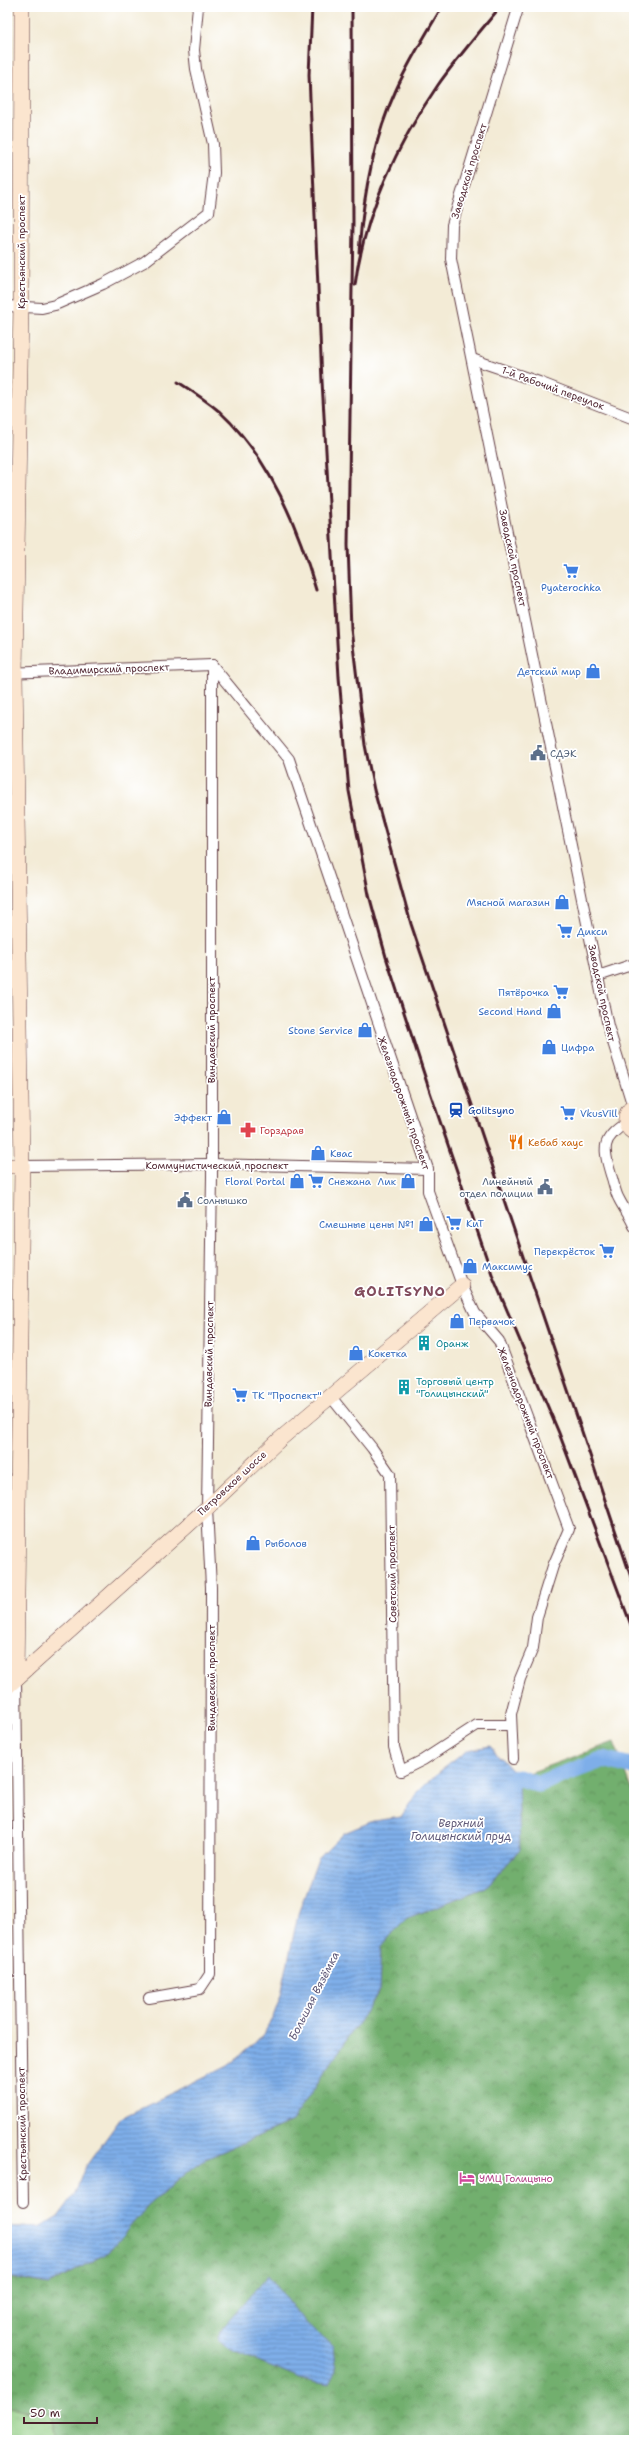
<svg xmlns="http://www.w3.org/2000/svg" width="641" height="2447" viewBox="0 0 641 2447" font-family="'Shantell Sans',sans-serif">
<defs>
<pattern id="grass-tufts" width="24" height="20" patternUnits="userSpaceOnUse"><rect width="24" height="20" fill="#8ecb80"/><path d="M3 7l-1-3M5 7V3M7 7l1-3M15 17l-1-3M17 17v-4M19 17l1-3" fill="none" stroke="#7cae6f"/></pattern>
<pattern id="forest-crowns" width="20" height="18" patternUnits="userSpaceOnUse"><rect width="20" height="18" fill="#72af6e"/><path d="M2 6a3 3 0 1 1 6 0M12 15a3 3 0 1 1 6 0" fill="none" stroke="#608e5b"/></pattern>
<pattern id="water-rules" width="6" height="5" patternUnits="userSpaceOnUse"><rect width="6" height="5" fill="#7eaee9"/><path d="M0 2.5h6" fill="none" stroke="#698dbd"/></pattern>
</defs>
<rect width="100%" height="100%" fill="#fff"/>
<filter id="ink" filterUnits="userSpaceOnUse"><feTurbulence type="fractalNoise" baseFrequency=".025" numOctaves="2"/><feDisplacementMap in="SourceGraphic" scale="8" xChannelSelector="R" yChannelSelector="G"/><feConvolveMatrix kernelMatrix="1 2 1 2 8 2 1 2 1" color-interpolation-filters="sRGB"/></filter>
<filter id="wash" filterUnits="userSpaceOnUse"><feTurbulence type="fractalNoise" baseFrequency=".012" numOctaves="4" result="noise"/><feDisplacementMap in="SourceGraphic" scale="16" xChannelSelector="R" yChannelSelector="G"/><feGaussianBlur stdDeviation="0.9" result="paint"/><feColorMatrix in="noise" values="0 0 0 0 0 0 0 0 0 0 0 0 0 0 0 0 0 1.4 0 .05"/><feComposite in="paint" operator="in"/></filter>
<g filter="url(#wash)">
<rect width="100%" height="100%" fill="#f3ebd6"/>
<path fill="url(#grass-tufts)" stroke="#6c7556" d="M7,2408L52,2413L56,2440H7Z"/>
<path fill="url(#forest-crowns)" stroke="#5e674c" d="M614,1742L634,1794V2440H56L52,2413L7,2408V2277L49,2285L106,2254L148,2206L201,2161L292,2121L379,1992L380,1947L405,1919L486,1887L520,1850L518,1777Z"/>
<g fill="url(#water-rules)" stroke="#64668a">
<path d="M490,1746L518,1777L520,1850L486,1887L405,1919L381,1947L379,1992L292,2121L201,2161L148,2206L106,2254L49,2285L7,2277V2226L40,2228L58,2217L75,2194L86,2166L121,2118L228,2065L249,2049L265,2032L273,2017L281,1995L298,1914L318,1859L344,1833L373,1821L401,1817L418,1791L439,1772L468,1750Z"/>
<path d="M268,2275L300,2316L333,2347L336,2370L329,2384L300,2378L229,2349L218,2339L220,2331Z"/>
</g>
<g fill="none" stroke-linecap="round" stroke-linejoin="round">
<path stroke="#7eaee9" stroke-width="17" d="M500,1790L518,1777L538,1784L604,1759L634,1767"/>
</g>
</g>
<g filter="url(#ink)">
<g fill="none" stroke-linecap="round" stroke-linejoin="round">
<defs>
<g id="street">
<path d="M517,12L452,225L451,259L608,1026L633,1107"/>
<path d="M7,306L42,308L55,305L103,284L144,262L209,212L214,173L213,144L196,69L194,50L198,7"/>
<path d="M472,359L539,382L634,419"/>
<path d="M212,665L289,759L428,1169V1191L462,1285L475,1313L499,1341L569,1529L553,1566L537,1617L533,1648L520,1679L511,1714L513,1759"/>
<path d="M7,673L212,665"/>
<path d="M598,976L634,964"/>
<path d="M626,1123C601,1139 603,1148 611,1175C614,1183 615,1192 619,1199C624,1209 630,1216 634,1226"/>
<path d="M22,1166L211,1164L428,1169"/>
<path d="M331,1397L372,1448L390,1474L394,1747L401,1771L423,1760L477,1725H510"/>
<path d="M16,1679L23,2202"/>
<path d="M149,1998L200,1989L210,1974L211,1587L207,1508L212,1176V665"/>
</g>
<g id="secondary">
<path d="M634,1106C623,1113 623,1126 634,1133"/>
<path d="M7,1166H22"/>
<path d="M16,1679L22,1166L15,673L21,307L22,7"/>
<path d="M7,1687L207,1508L279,1440L462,1285"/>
</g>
</defs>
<use href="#street" stroke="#633e45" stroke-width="12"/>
<use href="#secondary" stroke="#633e45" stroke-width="16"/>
<use href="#street" stroke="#fff" stroke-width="10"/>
<use href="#secondary" stroke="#fbe5cf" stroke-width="15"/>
<g stroke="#4a1f2b" stroke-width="3">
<path d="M312,7L309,75L322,381L339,677L349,791L369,895L386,957L429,1089L493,1277L559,1433L634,1633"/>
<path d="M352,7L353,223L348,545L351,629L365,745L374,790L411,924L634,1586"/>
<path d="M359,252C363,197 373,140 396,90C409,61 426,34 442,7"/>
<path d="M355,285C364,214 398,143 438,85C457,58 479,33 500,7"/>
<path d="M178,382C192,391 207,401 220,412C270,458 298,526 316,590"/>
</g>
</g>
</g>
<defs>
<symbol id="supermarket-bare" viewBox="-9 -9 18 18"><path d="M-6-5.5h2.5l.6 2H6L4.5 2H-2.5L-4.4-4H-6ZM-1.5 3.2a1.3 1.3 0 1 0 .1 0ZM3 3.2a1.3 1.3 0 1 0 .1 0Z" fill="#3f7fe0" stroke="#fff" stroke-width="2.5" paint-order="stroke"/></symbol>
<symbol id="shop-bare" viewBox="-9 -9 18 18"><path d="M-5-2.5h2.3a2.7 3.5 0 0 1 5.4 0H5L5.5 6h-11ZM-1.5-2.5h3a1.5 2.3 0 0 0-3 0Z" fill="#3f7fe0" stroke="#fff" stroke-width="2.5" paint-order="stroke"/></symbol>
<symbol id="civic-bare" viewBox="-9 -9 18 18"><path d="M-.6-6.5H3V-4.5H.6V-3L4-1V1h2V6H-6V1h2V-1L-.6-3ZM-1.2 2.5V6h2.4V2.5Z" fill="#5c6f8a" stroke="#fff" stroke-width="2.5" paint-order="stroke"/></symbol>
<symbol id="station-bare" viewBox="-9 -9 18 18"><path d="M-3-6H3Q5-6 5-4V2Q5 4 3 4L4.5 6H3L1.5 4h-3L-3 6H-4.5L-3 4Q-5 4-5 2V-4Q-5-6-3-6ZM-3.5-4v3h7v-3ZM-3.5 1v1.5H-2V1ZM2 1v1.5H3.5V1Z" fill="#1a4fb4" stroke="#fff" stroke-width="2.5" paint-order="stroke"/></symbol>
<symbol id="pharmacy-bare" viewBox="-9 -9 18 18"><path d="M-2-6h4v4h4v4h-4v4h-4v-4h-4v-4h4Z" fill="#e0444e" stroke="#fff" stroke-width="2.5" paint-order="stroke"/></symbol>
<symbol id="restaurant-bare" viewBox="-9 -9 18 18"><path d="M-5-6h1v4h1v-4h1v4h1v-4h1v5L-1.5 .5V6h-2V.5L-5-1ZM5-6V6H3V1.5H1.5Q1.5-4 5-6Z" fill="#e8710a" stroke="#fff" stroke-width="2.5" paint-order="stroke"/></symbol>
<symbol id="building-bare" viewBox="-9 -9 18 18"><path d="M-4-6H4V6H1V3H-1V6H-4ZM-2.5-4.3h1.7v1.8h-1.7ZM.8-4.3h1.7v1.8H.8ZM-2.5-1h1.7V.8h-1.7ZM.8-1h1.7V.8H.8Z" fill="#0f9aa8" stroke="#fff" stroke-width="2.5" paint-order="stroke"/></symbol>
<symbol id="hotel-bare" viewBox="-9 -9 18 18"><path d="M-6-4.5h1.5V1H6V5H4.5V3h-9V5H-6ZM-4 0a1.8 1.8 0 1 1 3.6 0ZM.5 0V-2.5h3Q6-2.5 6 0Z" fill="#d1479c" stroke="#fff" stroke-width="2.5" paint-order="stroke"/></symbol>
</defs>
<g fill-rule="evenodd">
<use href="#supermarket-bare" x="560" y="560" width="22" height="22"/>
<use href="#shop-bare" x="582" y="660" width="22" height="22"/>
<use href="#civic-bare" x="527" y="742" width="22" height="22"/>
<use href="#shop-bare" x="551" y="891" width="22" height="22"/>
<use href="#supermarket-bare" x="554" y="920" width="22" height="22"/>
<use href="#supermarket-bare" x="550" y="981" width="22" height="22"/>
<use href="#shop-bare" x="543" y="1000" width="22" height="22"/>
<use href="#shop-bare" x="354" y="1019" width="22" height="22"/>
<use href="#shop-bare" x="538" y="1036" width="22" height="22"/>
<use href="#station-bare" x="445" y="1099" width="22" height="22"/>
<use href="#supermarket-bare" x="557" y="1102" width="22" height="22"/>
<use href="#shop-bare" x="213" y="1106" width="22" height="22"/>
<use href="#pharmacy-bare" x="237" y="1119" width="22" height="22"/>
<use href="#restaurant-bare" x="505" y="1131" width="22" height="22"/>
<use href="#shop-bare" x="307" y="1142" width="22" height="22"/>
<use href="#shop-bare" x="286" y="1170" width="22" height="22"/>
<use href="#supermarket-bare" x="305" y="1170" width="22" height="22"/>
<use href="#shop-bare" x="397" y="1170" width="22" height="22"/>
<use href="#civic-bare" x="534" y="1176" width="22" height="22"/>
<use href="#civic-bare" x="174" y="1189" width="22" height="22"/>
<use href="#supermarket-bare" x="443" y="1212" width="22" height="22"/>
<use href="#shop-bare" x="415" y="1213" width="22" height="22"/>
<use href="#supermarket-bare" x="596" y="1240" width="22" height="22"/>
<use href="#shop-bare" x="459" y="1255" width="22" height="22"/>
<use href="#shop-bare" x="446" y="1310" width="22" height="22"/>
<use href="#building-bare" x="413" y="1332" width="22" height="22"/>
<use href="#shop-bare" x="345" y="1342" width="22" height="22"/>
<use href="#building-bare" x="393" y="1376" width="22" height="22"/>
<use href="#supermarket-bare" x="229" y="1384" width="22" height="22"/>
<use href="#shop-bare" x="242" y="1532" width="22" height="22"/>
<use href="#hotel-bare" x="456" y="2167" width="22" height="22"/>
</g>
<g text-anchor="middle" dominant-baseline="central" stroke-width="3.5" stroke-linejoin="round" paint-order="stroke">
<g font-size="10" fill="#4a1f2b" stroke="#fff">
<text transform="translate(469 171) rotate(-73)">Заводской проспект</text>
<text transform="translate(21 252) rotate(-90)">Крестьянский проспект</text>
<text transform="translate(553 388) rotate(20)">1-й Рабочий переулок</text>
<text transform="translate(513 558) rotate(78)">Заводской проспект</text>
<text transform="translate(109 669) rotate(-2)">Владимирский проспект</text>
<text transform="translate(602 993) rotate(78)">Заводской проспект</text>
<text transform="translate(211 1030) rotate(-90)">Виндавский проспект</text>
<text transform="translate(404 1103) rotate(71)">Железнодорожный проспект</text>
<text x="217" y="1165">Коммунистический проспект</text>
<text transform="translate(209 1354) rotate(-89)">Виндавский проспект</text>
<text transform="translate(526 1413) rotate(69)">Железнодорожный проспект</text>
<text transform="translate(232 1483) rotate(-43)">Петровское шоссе</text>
<text transform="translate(392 1574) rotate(-91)">Советский проспект</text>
<text transform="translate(211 1678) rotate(-90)">Виндавский проспект</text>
<text transform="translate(22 2124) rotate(-91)">Крестьянский проспект</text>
</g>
<g font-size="10" fill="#366cbe" stroke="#fff" text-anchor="start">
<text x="571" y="587" text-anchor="middle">Pyaterochka</text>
<text x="581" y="671" text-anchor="end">Детский мир</text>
<text x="550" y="902" text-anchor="end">Мясной магазин</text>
<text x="577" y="931">Дикси</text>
<text x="549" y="992" text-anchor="end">Пятёрочка</text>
<text x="542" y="1011" text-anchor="end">Second Hand</text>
<text x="353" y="1030" text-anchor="end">Stone Service</text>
<text x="561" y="1047">Цифра</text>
<text x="580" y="1113">VkusVill</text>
<text x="212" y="1117" text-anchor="end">Эффект</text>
<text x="330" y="1153">Квас</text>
<text x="285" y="1181" text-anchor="end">Floral Portal</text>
<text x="328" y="1181">Снежана</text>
<text x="396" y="1181" text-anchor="end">Лик</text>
<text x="466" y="1223">КиТ</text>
<text x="414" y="1224" text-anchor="end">Смешные цены №1</text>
<text x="595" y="1251" text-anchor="end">Перекрёсток</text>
<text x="482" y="1266">Максимус</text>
<text x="469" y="1321">Первачок</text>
<text x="368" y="1353">Кокетка</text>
<text x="252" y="1395">ТК "Проспект"</text>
<text x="265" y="1543">Рыболов</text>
</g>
<g font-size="10" fill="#4e5e75" stroke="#fff" text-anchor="start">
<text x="550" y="753">СДЭК</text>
<text x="533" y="1181" text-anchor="end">Линейный<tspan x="533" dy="12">отдел полиции</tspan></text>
<text x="197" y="1200">Солнышко</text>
</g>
<g font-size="10" fill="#164399" stroke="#fff" text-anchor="start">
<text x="468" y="1110">Golitsyno</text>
</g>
<g font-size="10" fill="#be3a42" stroke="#fff" text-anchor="start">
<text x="260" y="1130">Горздрав</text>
</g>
<g font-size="10" fill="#c56008" stroke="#fff" text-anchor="start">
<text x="528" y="1142">Кебаб хаус</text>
</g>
<g font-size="10" fill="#0d838f" stroke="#fff" text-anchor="start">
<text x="436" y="1343">Оранж</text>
<text x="416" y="1381">Торговый центр<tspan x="416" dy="12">"Голицынский"</tspan></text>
</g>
<g font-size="10" fill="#b23c85" stroke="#fff" text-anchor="start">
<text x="479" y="2178">УМЦ Голицыно</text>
</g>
<g font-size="11" font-style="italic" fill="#5f5877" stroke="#fff">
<text x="461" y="1823">Верхний<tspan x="461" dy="13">Голицынский пруд</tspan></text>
<text transform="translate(314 1996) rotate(-63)">Большая Вязёмка</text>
</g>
<g font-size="14" font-weight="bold" letter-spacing="1" fill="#824c5d" stroke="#fff">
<text x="400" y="1291">GOLITSYNO</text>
</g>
</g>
<rect width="641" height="2447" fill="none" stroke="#fff" stroke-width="24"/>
<path d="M24 2417v6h73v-6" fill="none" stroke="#4a1f2b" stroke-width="2"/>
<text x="30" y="2417" font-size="12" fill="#4a1f2b" stroke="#ffffff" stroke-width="3" paint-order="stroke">50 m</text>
</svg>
